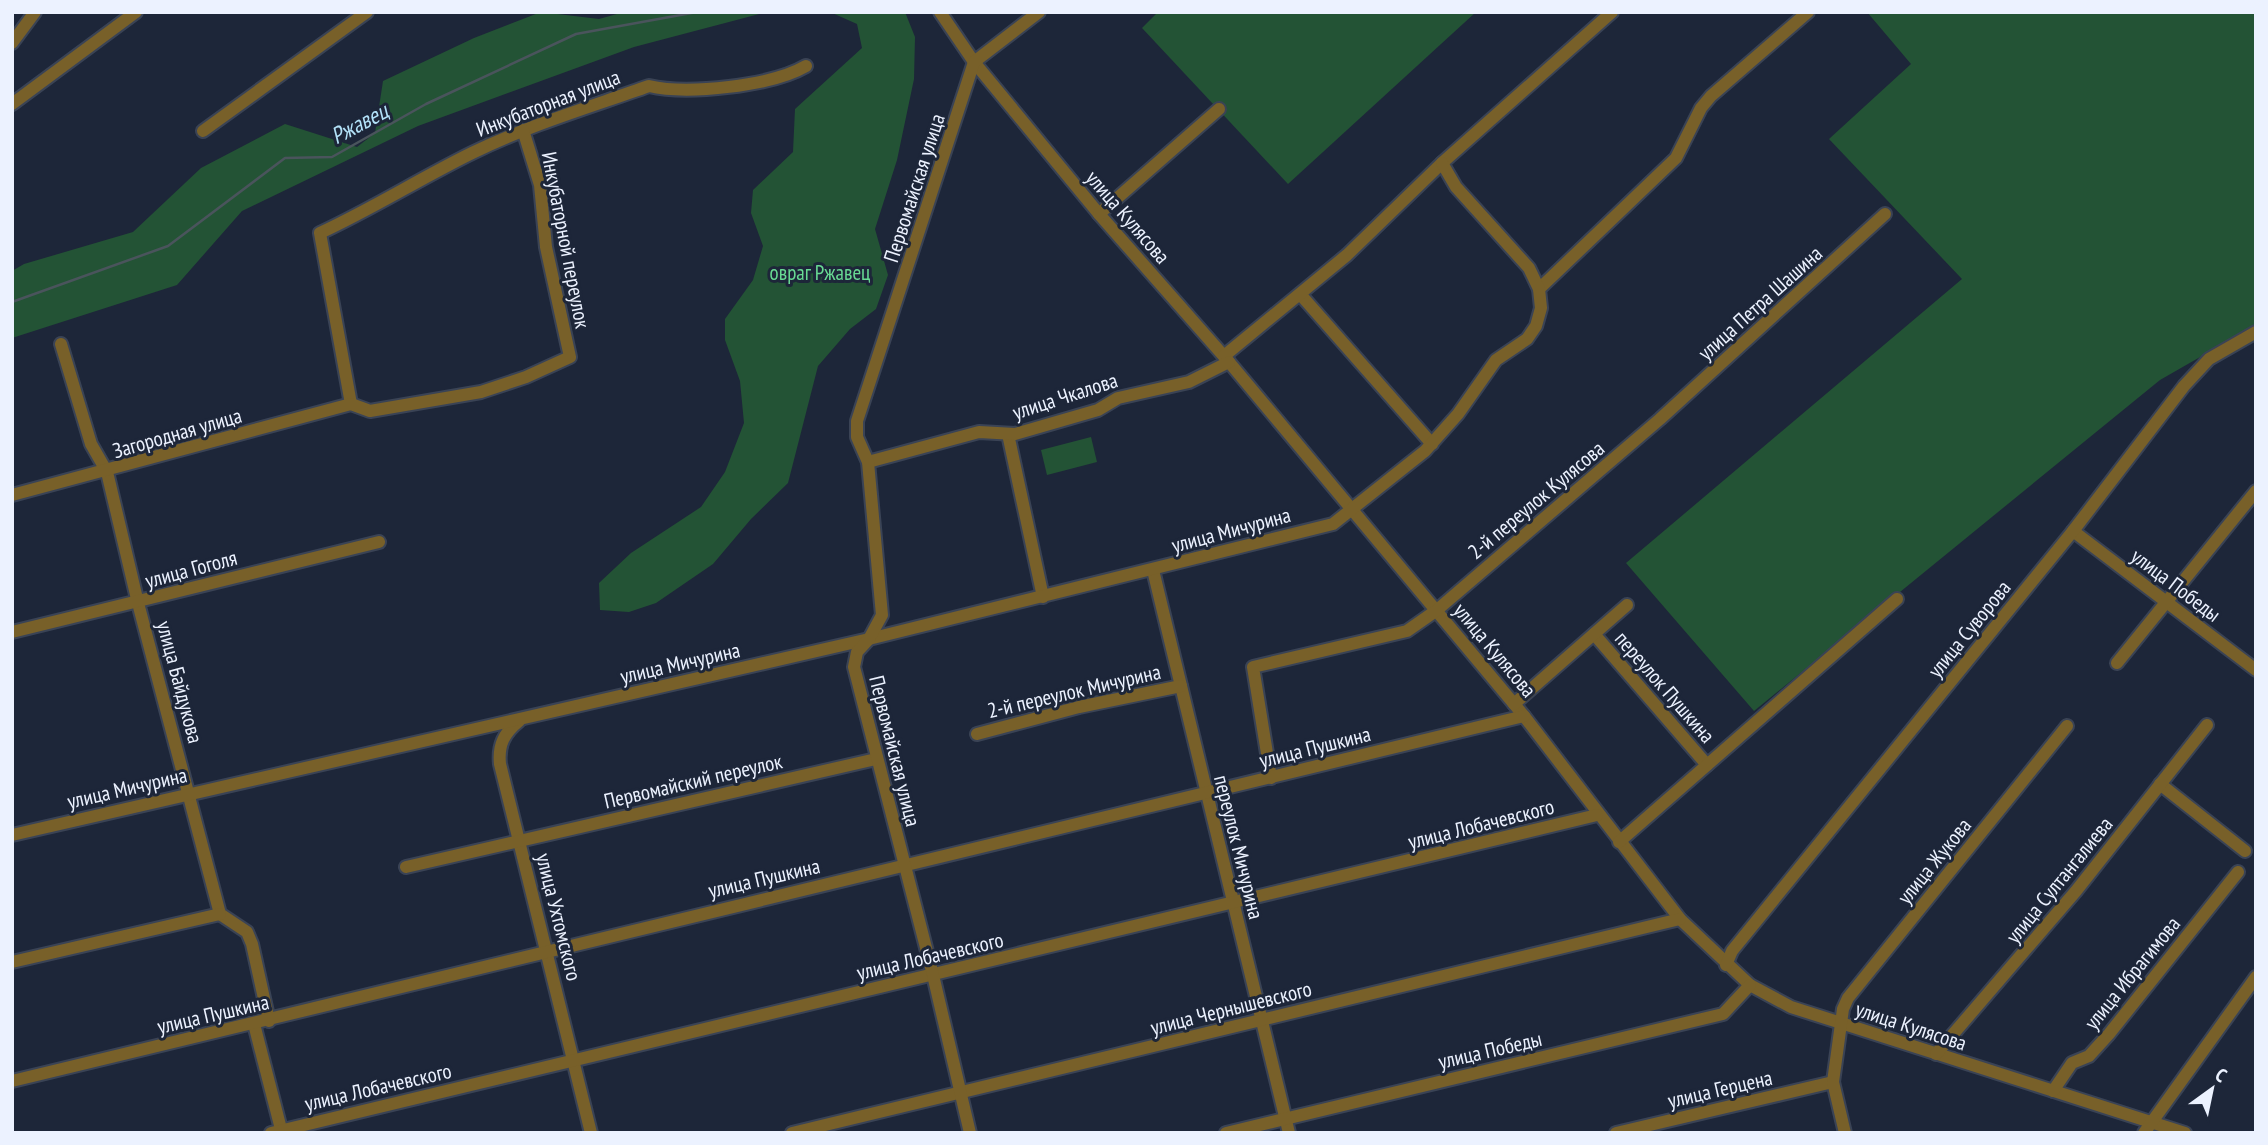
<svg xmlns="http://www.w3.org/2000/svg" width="2268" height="1145" viewBox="0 0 2268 1145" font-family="'PT Sans Narrow',sans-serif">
<rect width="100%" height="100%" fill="#1d2639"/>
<g fill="#235335">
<path d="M541,12L599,19L624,12H767L634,47L418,126L242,211L177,285L12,338V271L24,264L133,232L201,168L285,124L357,147L375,133L383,81L474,38Z"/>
<path d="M830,12H905L915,37L914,79L897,160L875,229L888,275L876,309L850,329L818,366L788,483L751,519L713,564L656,603L629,612L600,610L599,583L631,553L701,507L725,472L744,423L740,381L725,340V319L753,280L763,246L751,213L753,190L793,152L795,109L862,48L857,24Z"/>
<path d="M1158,12H1476L1288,184L1142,28Z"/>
<path d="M1867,12H2256V325L2160,380L1754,711L1626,563L1962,279L1829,139L1911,64Z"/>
<path d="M1091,437L1097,462L1047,475L1041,450Z"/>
</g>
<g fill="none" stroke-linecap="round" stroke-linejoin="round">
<path stroke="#4a545c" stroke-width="2.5" d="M12,302L168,246L285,158L332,157L426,104L576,34L697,12"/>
<defs>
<g id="minor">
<path d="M940,12L974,62L1099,214L1229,362L1524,716L1680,919L1750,985L1791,1007L2185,1133"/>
<path d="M12,43L35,12"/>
<path d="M12,104L136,12"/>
<path d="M203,131L367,12"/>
<path d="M1099,214L1219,109"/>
<path d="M1539,289L1676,158L1701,108L1711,96L1808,12"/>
<path d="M1300,294L1432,444"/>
<path d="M61,344L91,444L107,472L138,603L220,914L247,932L252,944L269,1021"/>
<path d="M1224,356L1347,255L1442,163L1612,12"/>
<path d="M351,404L320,233C372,209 421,178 472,153C529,125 590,107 649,86C687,95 772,86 806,66"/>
<path d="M1008,434L1043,597"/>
<path d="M868,462L979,432L1015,434L1098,410L1118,398L1189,382L1229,362"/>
<path d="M12,495L351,404L370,411L481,392L526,377L570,357L546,247L540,185L523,130"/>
<path d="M2073,531L2256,670"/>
<path d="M1153,570L1289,1133"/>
<path d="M12,632L379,542"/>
<path d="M1594,634L1707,765"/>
<path d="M2117,663L2256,491"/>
<path d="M1514,704L1627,605"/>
<path d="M519,721C504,733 498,745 500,764L591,1133"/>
<path d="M977,734L1079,707L1181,686"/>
<path d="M1271,778L1253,667L1407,631L1437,610L1660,419L1885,214"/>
<path d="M2160,784L2245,851"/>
<path d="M12,835L869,639L1333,524L1425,451L1458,414L1496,360L1527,339L1536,326L1541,308L1539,289L1529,268L1456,187L1442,163"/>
<path d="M1619,842L1897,599"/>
<path d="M406,867L876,759"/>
<path d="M12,962L220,914"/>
<path d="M1726,965L1732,951L2073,531L2184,386L2209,359L2256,332"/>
<path d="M254,1024L282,1133"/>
<path d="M1936,1054L2076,891L2207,725"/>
<path d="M12,1081L1524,716"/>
<path d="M2053,1091L2072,1063L2089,1056L2109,1034L2238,872"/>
<path d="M271,1133L1597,815"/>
<path d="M792,1133L1680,919"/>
<path d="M970,1133L933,975L854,667L857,652L869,639L882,615L868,462L857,437V421L974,62L1039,12"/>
<path d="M1226,1133L1723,1014L1750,985"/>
<path d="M1616,1133L1833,1082"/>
<path d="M1845,1133L1833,1082L1843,1009L1848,998L2067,726"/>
<path d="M2144,1133L2256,977"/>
</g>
</defs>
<use href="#minor" stroke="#3a4355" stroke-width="16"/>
<use href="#minor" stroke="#786029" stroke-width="12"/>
</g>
<g text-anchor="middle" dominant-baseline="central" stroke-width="6" stroke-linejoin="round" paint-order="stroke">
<g font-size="21" fill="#ecf2ff" stroke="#1d2639">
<text transform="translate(548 103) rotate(-21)">Инкубаторная улица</text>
<text transform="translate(914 188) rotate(-72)">Первомайская улица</text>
<text transform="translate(1128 217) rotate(49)">улица Кулясова</text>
<text transform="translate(566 240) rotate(79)">Инкубаторной переулок</text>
<text transform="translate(1760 303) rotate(-42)">улица Петра Шашина</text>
<text transform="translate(1065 396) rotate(-18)">улица Чкалова</text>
<text transform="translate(177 433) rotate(-16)">Загородная улица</text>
<text transform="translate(1536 500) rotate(-40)">2-й переулок Кулясова</text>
<text transform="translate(1231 530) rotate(-15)">улица Мичурина</text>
<text transform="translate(191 569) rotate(-15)">улица Гоголя</text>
<text transform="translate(2176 585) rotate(37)">улица Победы</text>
<text transform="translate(1969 629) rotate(-51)">улица Суворова</text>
<text transform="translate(1495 650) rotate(50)">улица Кулясова</text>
<text transform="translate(680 663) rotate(-13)">улица Мичурина</text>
<text transform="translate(180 682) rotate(75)">улица Байдукова</text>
<text transform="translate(1665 687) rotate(49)">переулок Пушкина</text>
<text transform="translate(1074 691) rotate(-13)">2-й переулок Мичурина</text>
<text transform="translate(1315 747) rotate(-14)">улица Пушкина</text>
<text transform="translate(895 751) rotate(76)">Первомайская улица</text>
<text transform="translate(693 781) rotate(-13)">Первомайский переулок</text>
<text transform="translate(127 788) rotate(-13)">улица Мичурина</text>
<text transform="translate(1481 824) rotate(-14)">улица Лобачевского</text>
<text transform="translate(1239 847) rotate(76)">переулок Мичурина</text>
<text transform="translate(1934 861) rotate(-51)">улица Жукова</text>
<text transform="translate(764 878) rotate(-13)">улица Пушкина</text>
<text transform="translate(2059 880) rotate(-51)">улица Султангалиева</text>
<text transform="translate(559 917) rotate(76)">улица Ухтомского</text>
<text transform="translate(930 956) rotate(-13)">улица Лобачевского</text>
<text transform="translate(2132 973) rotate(-51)">улица Ибрагимова</text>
<text transform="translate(1231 1008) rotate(-14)">улица Чернышевского</text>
<text transform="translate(213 1014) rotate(-13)">улица Пушкина</text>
<text transform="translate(1911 1026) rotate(18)">улица Кулясова</text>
<text transform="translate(1490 1050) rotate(-13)">улица Победы</text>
<text transform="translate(378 1087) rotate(-13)">улица Лобачевского</text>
<text transform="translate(1720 1089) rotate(-13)">улица Герцена</text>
</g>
<g font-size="21" fill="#68da93" stroke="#1d2639">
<text x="820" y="272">овраг Ржавец</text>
</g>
<g font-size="23" font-style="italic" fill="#b3e2f9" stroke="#1d2639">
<text transform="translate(359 123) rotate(-28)">Ржавец</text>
</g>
</g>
<rect width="2268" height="1145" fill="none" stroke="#ecf2ff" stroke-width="28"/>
<g transform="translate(2212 1089) rotate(33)" stroke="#1d2639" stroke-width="5" paint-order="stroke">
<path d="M0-5L12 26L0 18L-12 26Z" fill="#ecf2ff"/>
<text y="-10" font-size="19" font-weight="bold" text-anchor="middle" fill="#ecf2ff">С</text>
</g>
</svg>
